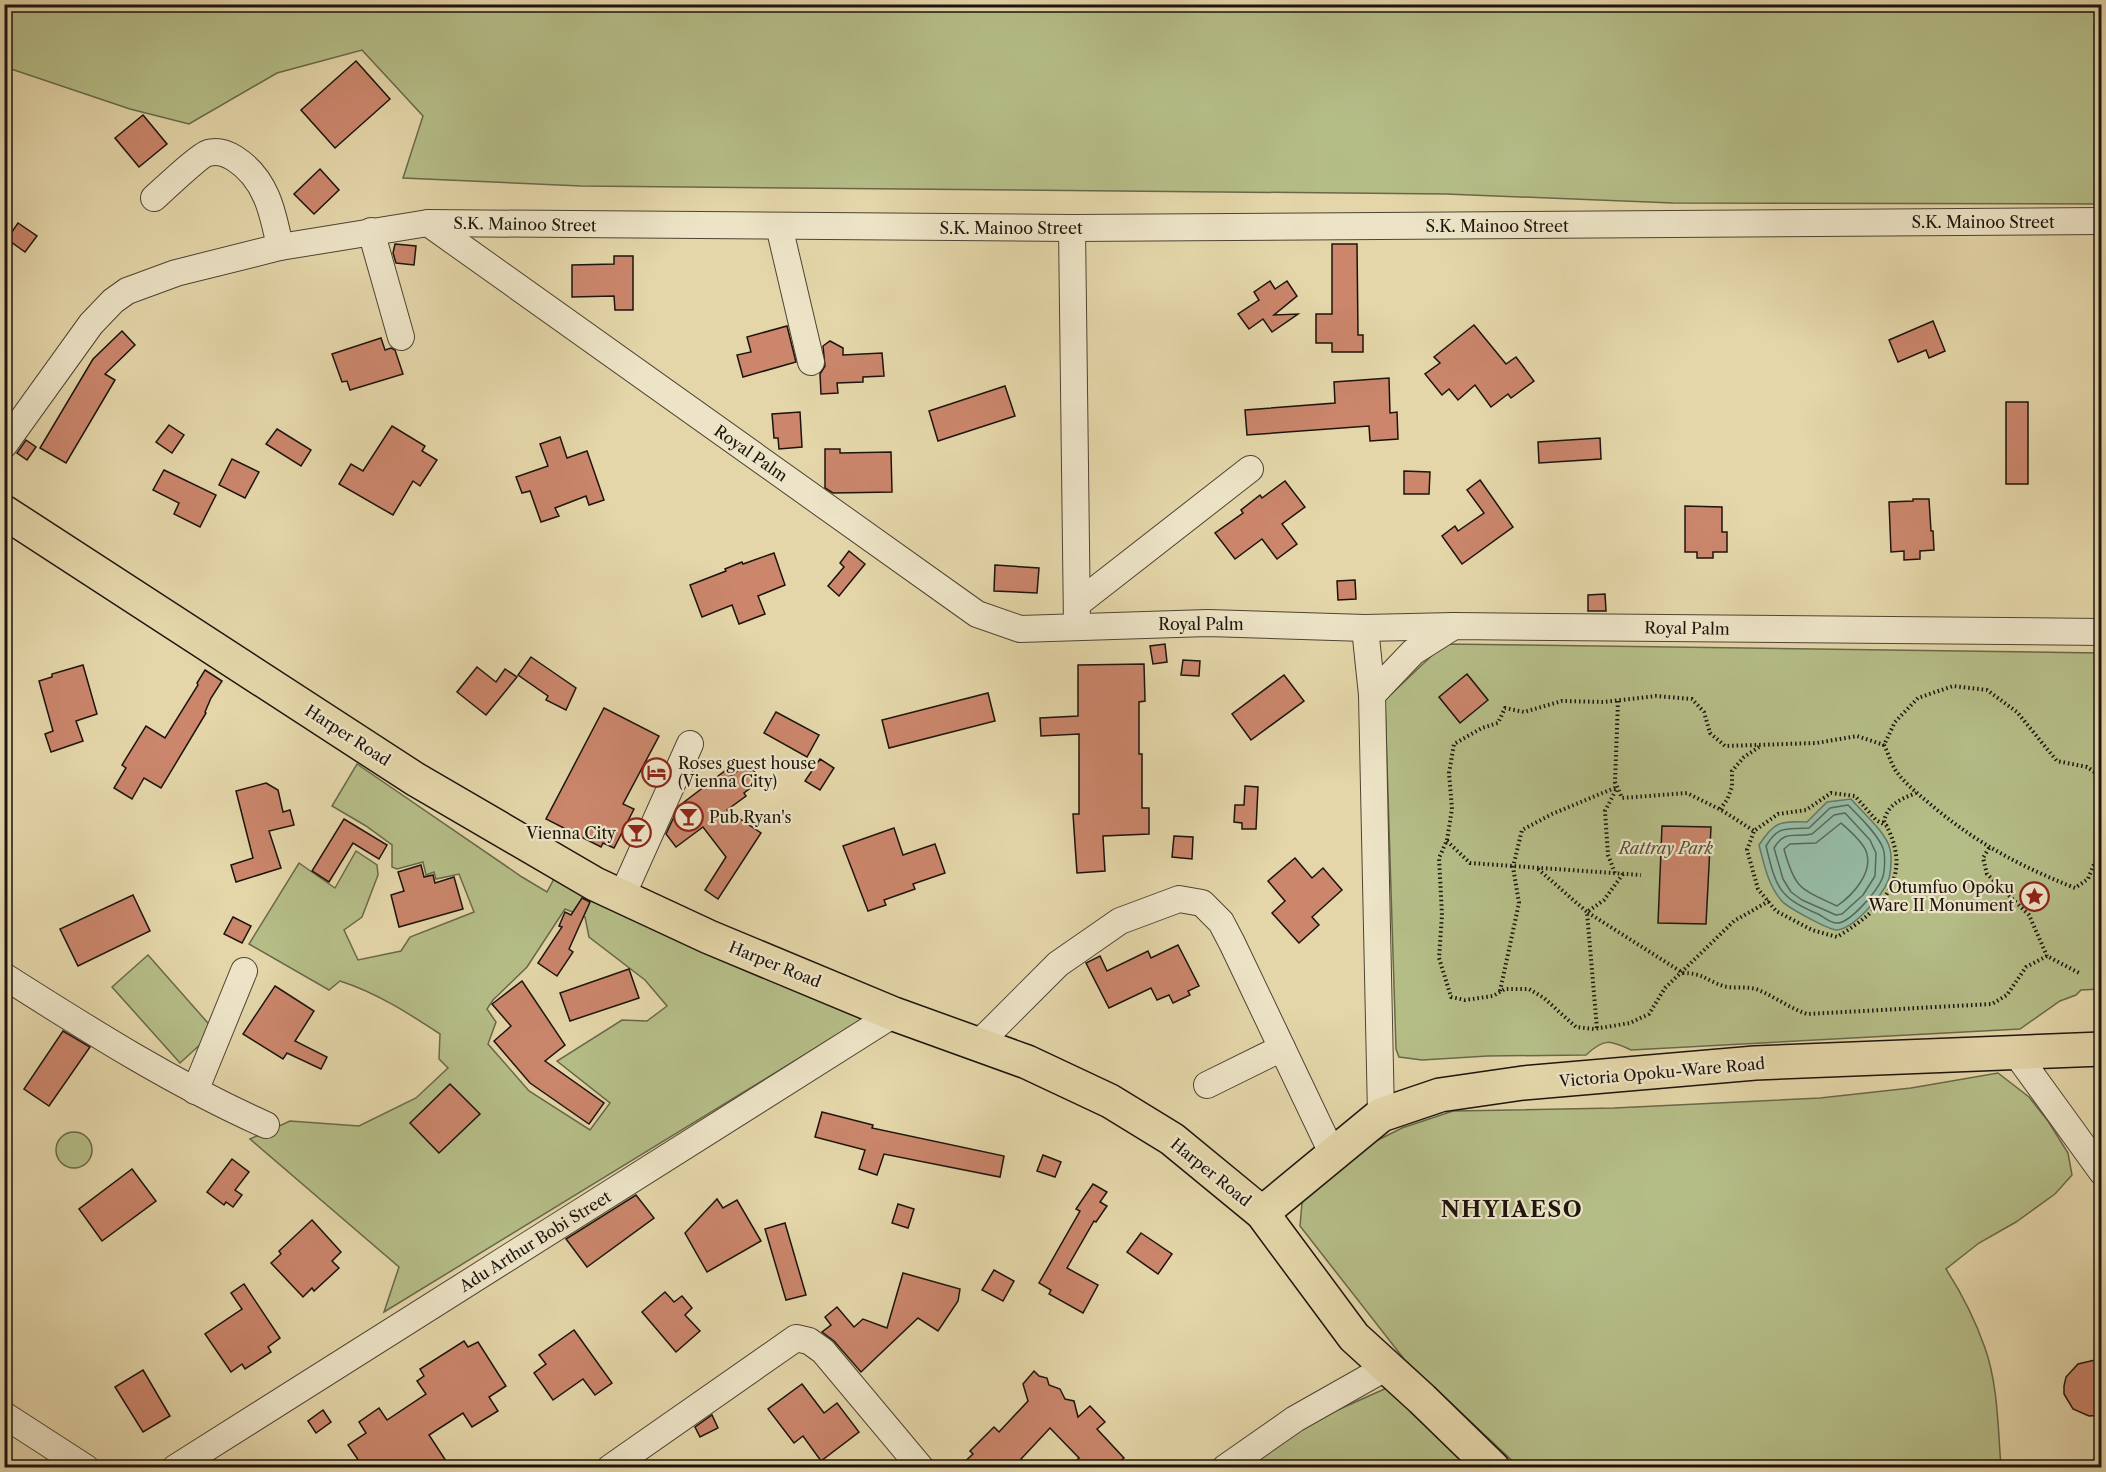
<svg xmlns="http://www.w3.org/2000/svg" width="2106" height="1472" viewBox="0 0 2106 1472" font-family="'Libre Caslon Text',serif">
<rect width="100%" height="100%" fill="#e4d6a9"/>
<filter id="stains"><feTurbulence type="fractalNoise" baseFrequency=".00333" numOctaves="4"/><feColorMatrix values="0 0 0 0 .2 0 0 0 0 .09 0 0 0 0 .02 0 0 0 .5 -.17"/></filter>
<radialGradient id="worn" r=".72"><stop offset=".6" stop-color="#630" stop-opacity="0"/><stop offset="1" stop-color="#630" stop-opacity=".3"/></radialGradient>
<g fill="#b5bd87" stroke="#68684a" stroke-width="1.5" fill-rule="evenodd">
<path d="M5,4L2101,5V204L1673,203L1446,194L581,186L403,178L423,116L362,50L277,73L189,124L130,109L5,67Z"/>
<path d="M1444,644L2101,653V989L2081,990L2076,995L2060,1001L2020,1029L1631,1050C1610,1040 1604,1038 1586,1055L1488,1056L1422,1060L1399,1057L1396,1049L1385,700Z"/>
<path d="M357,764L522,877L547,892L555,877L863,1019L384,1312L399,1267L250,1139L290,1121L359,1126L416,1098L448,1068L439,1059L440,1034C408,1013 377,993 340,981L329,990L249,944L299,863L335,888L356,851L377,865L378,875L362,917L344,930L358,960L401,951L410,937L474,912L459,874L436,879L434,872L426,875L423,862L397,869L392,867V845L366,826L332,806ZM565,909L585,917L589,937L645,980L667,1006L647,1021L622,1020L557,1061L610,1103L590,1130L529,1091L488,1044L496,1022L487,1009L493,1000L527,967Z"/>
<path d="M148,955L215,1031L180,1063L112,987Z"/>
<path d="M1998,1073L2029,1097L2048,1121L2068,1153L2072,1175L2055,1194L2016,1222L1979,1243L1946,1269C1962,1294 1975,1319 1985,1348C1998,1384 1998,1430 2001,1467H1519L1404,1359L1300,1226L1302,1203L1313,1186L1364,1147L1402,1128L1453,1111L1614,1108L1820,1098L1911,1088Z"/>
<circle cx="74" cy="1150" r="18"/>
<path d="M1389,1387L1474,1468H1243L1313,1421Z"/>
</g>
<path fill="#96baa4" stroke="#657867" stroke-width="1.5" d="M1851,799C1862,812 1886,832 1890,849C1892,856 1891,874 1888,881C1882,896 1853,929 1837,930C1829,930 1786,907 1781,900C1768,885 1764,864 1759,845C1774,822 1779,821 1807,822L1827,802Z"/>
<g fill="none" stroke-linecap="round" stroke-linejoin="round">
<g stroke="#596758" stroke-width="1.5">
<path d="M1848,805C1858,815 1882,838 1884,852C1885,858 1885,873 1882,879C1877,891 1851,922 1838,923C1831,924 1824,917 1818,914C1778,897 1776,887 1766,846C1779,824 1787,830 1809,828L1830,808Z"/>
<path d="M1845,813L1870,840L1876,853L1875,876L1863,895L1842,914L1836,915L1802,900L1791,892L1783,879L1774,848C1785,829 1795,838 1812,834L1834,815Z"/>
<path d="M1841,823C1849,830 1862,841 1866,851C1874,872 1853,895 1837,906C1801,889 1795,890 1784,849L1790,844L1816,843Z"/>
</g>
</g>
<g fill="#cb866c" stroke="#1c140c" stroke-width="1.5">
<path d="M356,61L390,99L335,148L301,110Z"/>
<path d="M143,115L167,144L139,167L115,138Z"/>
<path d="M320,169L339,190L314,214L294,194Z"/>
<path d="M18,223L37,236L25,252L7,239Z"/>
<path d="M395,244L416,246L414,265L396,263L393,253Z"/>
<path d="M1332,244H1357L1358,335H1363V352H1332V343H1316V314H1332Z"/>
<path d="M614,256H633V310H615L614,296L572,297V265L614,264Z"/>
<path d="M1270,281L1275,289L1287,281L1297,296L1274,315L1298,314L1272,332L1263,319L1249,329L1238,314L1259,300L1254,292Z"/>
<path d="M1933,321L1945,351L1929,358L1926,350L1898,362L1889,340Z"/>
<path d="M1474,325L1506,364L1516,357L1534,381L1511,398L1508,394L1491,407L1475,385L1458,400L1449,389L1442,395L1425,374L1440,363L1434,357Z"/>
<path d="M787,326L796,362L743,377L737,355L751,352L747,337Z"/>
<path d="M122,331L135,345L105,374L115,380L66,463L40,448L93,359Z"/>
<path d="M381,338L385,350L391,348L395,350L403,374L350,390L347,381L342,382L332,354Z"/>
<path d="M830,341L843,348V355L882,353L884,376L863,377V382L837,383L838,393L821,394L820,374L825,366L823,346Z"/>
<path d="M1389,378L1390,413L1397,412L1398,439L1370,441L1369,426L1247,435L1245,410L1335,403L1334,382Z"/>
<path d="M1005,386L1015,416L938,441L929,411Z"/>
<rect x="2006" y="402" width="22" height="82"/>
<path d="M800,412L802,447L779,449L778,438H774L772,414Z"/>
<path d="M169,425L184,435L172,453L156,442Z"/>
<path d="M392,426L425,446L422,451L437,460L420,486L413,481L393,515L339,484L351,464L363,471Z"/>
<path d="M277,429L311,450L301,466L266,444Z"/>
<path d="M560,437L567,458L587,451L604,500L589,505L586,496L555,508L559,516L541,522L530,491L522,493L516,477L548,466L540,444Z"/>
<path d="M1600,438L1601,459L1539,463L1538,442Z"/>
<path d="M26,440L36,447L27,460L17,453Z"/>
<path d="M825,449H840V453L891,452L892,492L833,493L825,488Z"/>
<path d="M232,459L259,472L245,498L219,485Z"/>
<path d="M164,470L216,495L200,527L174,514L179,503L153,490Z"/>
<path d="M1404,471L1430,472L1429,494H1404Z"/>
<path d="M1480,480L1513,527L1462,564L1442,536L1455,526L1458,531L1484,513L1467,490Z"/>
<path d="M1285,481L1305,507L1282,524L1297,544L1277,559L1262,539L1235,559L1215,533L1243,513L1241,510L1260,495L1262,498Z"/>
<path d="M1913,499H1929L1931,531H1933L1934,550L1920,551V559L1904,560V551L1891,552L1889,502L1913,501Z"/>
<path d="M1685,506L1722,507V532H1727V552H1713V558H1697V552H1685Z"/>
<path d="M849,551L865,564L839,596L828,586L844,567L840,563Z"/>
<path d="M774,553L785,585L758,596L765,614L739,624L732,605L702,617L690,585L726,571L725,569L742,562L743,564Z"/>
<path d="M995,565L1039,568L1037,593L994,591Z"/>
<path d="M1355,580L1356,599L1338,600L1337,581Z"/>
<path d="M1605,594L1606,611H1588V595Z"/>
<path d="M1165,644L1167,662L1153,664L1150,646Z"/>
<path d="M531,657L576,688L566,710L546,700L548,696L518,675Z"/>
<path d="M1183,660L1200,661L1199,676L1181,675Z"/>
<path d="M1144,664L1145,701L1139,702V754H1142V808H1149V834L1103,836L1105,871L1077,873L1073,814H1079V734L1041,736L1040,718L1078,716V665Z"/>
<path d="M83,665L97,714L76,721L83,741L51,752L45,734L53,731L39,681L52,677V674Z"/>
<path d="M477,667L496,682L505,669L517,677L486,715L457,692Z"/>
<path d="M205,670L222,681L211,698L205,712L206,713L161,788L144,778L132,799L114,788L126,768L122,765L146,726L165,738L198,685L197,683Z"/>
<path d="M1467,674L1488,700L1460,723L1439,697Z"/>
<path d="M1284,675L1304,701L1251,740L1232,714Z"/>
<path d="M988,693L995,721L889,748L882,720Z"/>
<path d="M604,708L659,736L623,804L634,809L614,848L603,843L601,847L546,819Z"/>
<path d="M776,712L819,735L807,757L764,733Z"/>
<path d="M820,759L834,768L820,790L805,781Z"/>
<path d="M748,763L761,780L744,793L746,796L727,810L761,833L718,899L705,890L726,857L703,827L676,847L666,834L679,806L726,770L731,776Z"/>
<path d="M266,783L278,790L283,812L290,810L294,825L269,831L281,868L236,882L231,865L253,858L236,791Z"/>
<path d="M1245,786L1258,787L1256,829H1242V823L1234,822L1235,805H1244Z"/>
<path d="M344,819L387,845L379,859L353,843L329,882L312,871Z"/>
<path d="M1662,826L1711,827L1706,924L1658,923Z"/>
<path d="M894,828L903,855L935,844L945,873L913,884L915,889L884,900L886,905L868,911L843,846Z"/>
<path d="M1174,836L1193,837L1192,859L1172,857Z"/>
<path d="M1295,858L1312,878L1323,868L1342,890L1312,917L1319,925L1299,943L1272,913L1285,901L1268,881Z"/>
<path d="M421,865L424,877L433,875L435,883L454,877L463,909L399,927L391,895L404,891L398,872Z"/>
<path d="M133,895L150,931L78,966L60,929Z"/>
<path d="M582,898L590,902L569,949L573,952L557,976L538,963L562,927L559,926L565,912L571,915Z"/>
<path d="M233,917L251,926L242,943L224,934Z"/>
<path d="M1178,945L1199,986L1188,991L1190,995L1173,1003L1169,995L1157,1000L1151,988L1109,1008L1086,963L1100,956L1107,971L1148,951L1151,958Z"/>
<path d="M629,969L639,998L570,1021L560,993Z"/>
<path d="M522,981L565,1045L545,1061L604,1103L589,1124L530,1083L494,1041L511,1026L492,1004Z"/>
<path d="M275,986L314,1011L295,1041L327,1057L321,1069L287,1053L283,1059L243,1034Z"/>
<path d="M63,1031L90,1047L49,1106L24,1089Z"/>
<path d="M450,1084L480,1114L439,1153L410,1123Z"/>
<path d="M822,1112L873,1125L872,1128L1004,1156L1000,1177L884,1154L877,1175L859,1169L865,1150L815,1137Z"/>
<path d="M1043,1155L1061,1162L1055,1177L1037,1171Z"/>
<path d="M232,1159L249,1172L235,1190L242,1195L233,1207L226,1202L224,1205L207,1192Z"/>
<path d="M132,1169L156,1201L102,1241L79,1209Z"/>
<path d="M1093,1184L1107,1192L1100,1202L1107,1206L1096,1222L1094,1221L1067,1268L1098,1285L1083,1313L1049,1294L1051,1290L1039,1283L1080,1211L1076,1209Z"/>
<path d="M636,1195L654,1218L587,1267L566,1239Z"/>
<path d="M717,1199L723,1208L737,1200L761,1241L707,1272L685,1233Z"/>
<path d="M898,1204L914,1209L908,1228L892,1223Z"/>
<path d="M312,1220L341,1252L332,1261L339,1268L314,1291L312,1288L303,1297L271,1263L281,1254L279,1251Z"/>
<path d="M785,1223L806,1295L786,1300L765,1229Z"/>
<path d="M1141,1233L1172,1254L1158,1274L1127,1252Z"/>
<path d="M994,1270L1014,1281L1003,1301L982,1290Z"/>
<path d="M903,1273L960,1289L958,1301L938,1331L918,1318L861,1372L834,1341L822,1332L831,1325L825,1317L837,1307L854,1327L863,1319L887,1328Z"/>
<path d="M244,1284L280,1338L268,1347L271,1352L245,1369L242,1364L231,1372L205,1334L242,1309L231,1293Z"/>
<path d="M665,1292L674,1302L682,1296L692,1308L685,1315L700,1331L676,1352L642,1312Z"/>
<path d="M574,1330L612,1383L595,1395L583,1379L553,1400L534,1373L546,1364L539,1355Z"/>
<path d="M464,1341L468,1347L478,1342L506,1386L489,1397L498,1411L472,1427L463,1413L429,1435L450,1467H363L348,1445L366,1433L359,1422L379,1408L387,1420L426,1394L417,1381L424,1376L420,1369Z"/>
<path d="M2095,1360L2102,1362V1415L2089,1416L2073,1409L2064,1394V1386L2066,1377L2078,1364Z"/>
<path d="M143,1370L170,1416L143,1432L115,1387Z"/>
<path d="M1034,1371L1039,1376L1047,1378L1049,1385L1060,1389L1065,1399L1074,1401L1078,1417L1090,1406L1105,1422L1097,1429L1124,1458L1114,1467H1070L1079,1458L1050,1428L1021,1459L1028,1467H959L973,1454L970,1451L994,1427L999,1432L1028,1401L1023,1384Z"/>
<path d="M802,1384L824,1413L837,1403L859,1432L821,1461L803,1436L794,1443L768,1409Z"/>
<path d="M323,1410L331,1422L316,1433L308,1421Z"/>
<path d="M712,1415L718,1428L700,1437L695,1427Z"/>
</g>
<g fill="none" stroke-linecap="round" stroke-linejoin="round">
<defs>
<g id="minor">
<path d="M154,198C163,190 200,155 208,153C218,150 226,153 234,158C266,178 273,212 280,247"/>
<path d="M428,223L977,614L1020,629L1208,623L1365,628L1454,626L2102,632"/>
<path d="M779,226L811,362"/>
<path d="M1072,228L1077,626"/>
<path d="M371,231L401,337"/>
<path d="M4,445L91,324L113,301L127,291L176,273L280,247L428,223L1072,228L2102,221"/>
<path d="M1077,604L1250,469"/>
<path d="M1365,628L1372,695L1381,1115"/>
<path d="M1372,695L1413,652L1454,626"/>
<path d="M622,896L690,744"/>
<path d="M4,976C89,1030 174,1084 266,1125"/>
<path d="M978,1044L1058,964L1120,921L1179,899L1202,903L1221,922L1232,943L1333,1155"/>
<path d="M2015,1052L2102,1172"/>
<path d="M1207,1085L1282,1048"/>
<path d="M195,1091L244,971"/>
<path d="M4,1415L86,1468"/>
<path d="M175,1468L894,1014"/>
<path d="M610,1468L796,1338L809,1341L823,1351L921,1468"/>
<path d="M1225,1468L1295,1419L1387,1367"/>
</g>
<g id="major">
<path d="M4,512L415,779L595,884L709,937L894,1014L1027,1062L1110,1101L1172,1139L1262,1213L1354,1337L1422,1399L1493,1468"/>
<path d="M1262,1213L1381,1115L1440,1095L1523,1083L1755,1063L2102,1049"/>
</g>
</defs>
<use href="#minor" stroke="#4e4433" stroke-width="28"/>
<use href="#major" stroke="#1c140c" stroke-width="36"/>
<g stroke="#1c140c" stroke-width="4" stroke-dasharray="1.5 3" stroke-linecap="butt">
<path d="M1618,701L1615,782L1622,798L1687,793L1723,811L1754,831"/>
<path d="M2102,777L2087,767L2057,761L2017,712L1987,690L1953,686L1918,698L1895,722L1884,745C1888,753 1891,763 1896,771C1906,785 1922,797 1936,809C1980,845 2022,867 2075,888L2088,879L2102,845"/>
<path d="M1720,809L1727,800L1732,787V771L1744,757L1759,747"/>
<path d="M1887,826L1876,820L1855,796L1831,793L1806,810L1778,814L1754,831L1747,850L1758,889L1776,911L1812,930L1837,937C1884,908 1915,876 1884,821C1888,804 1901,799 1916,793"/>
<path d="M1447,841L1470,863L1641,875"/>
<path d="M1989,848L1983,858L1987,874L2029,915L2047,956"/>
<path d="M1538,869L1587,912L1597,1029"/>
<path d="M1615,873L1608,855L1605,811L1617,788"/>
<path d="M1623,874L1604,900L1587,912L1683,973C1702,973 1706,980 1723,986C1733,989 1745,986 1756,989C1774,996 1789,1008 1807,1014L1992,1004L2007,995L2026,967L2047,956L2081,974"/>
<path d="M1769,901L1734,921L1665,988L1649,1014L1630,1023L1594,1029L1576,1027L1544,998L1529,989H1505L1493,996L1465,1000L1451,997L1439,958L1442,915L1439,858L1447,840L1452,809L1449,773L1454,744L1482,728L1498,723L1505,708L1524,712L1562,701L1604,702L1656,696L1692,699L1704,712L1710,733L1725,746L1817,743L1857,736L1884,745"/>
<path d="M1500,991L1519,903L1513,867L1522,830L1552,814L1617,787"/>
</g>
<use href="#minor" stroke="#ede4c7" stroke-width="26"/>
<use href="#major" stroke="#e4d6a9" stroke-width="33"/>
</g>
<defs>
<symbol id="hotel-ring" viewBox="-11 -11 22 22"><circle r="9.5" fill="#ede4c7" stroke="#8f2418" stroke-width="1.5"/><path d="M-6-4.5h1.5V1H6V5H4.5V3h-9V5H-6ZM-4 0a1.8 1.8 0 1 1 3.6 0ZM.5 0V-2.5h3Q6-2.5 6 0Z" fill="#8f2418"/></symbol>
<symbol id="bar-ring" viewBox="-11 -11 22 22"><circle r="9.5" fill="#ede4c7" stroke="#8f2418" stroke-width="1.5"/><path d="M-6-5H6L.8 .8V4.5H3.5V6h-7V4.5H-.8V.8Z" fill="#8f2418"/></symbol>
<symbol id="sight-ring" viewBox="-11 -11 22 22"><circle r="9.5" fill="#ede4c7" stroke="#8f2418" stroke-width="1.5"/><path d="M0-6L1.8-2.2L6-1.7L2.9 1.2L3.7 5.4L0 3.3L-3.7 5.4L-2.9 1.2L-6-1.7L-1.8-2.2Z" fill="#8f2418"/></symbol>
</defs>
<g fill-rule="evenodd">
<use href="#hotel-ring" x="640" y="756" width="33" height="33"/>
<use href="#bar-ring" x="672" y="800" width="33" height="33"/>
<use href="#bar-ring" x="620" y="816" width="33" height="33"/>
<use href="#sight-ring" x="2018" y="880" width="33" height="33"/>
</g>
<g text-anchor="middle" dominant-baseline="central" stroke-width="4.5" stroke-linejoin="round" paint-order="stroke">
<g font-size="16" fill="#1c140c" stroke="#ede4c7">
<text x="1983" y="222">S.K. Mainoo Street</text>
<text transform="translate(525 224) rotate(1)">S.K. Mainoo Street</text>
<text x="1497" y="226">S.K. Mainoo Street</text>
<text x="1011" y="228">S.K. Mainoo Street</text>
<text transform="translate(751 453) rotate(35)">Royal Palm</text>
<text x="1201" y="624">Royal Palm</text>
<text transform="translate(1687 628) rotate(1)">Royal Palm</text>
<text transform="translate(348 735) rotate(33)">Harper Road</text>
<text transform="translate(775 964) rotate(22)">Harper Road</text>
<text transform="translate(1662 1072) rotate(-5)">Victoria Opoku-Ware Road</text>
<text transform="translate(1211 1172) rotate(39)">Harper Road</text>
<text transform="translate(535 1241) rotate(-32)">Adu Arthur Bobi Street</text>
</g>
<g font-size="16" fill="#1c140c" stroke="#ede4c7" text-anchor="start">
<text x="678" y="763">Roses guest house<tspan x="678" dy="18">(Vienna City)</tspan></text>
<text x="709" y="817">Pub Ryan's</text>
<text x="616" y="833" text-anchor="end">Vienna City</text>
<text x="2014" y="887" text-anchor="end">Otumfuo Opoku<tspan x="2014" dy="18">Ware II Monument</tspan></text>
</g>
<g font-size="16" font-style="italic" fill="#524f37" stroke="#ede4c7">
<text x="1666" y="848">Rattray Park</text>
</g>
<g font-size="22" font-weight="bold" letter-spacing="1.5" fill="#1c140c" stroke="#ede4c7">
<text x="1512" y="1209">NHYIAESO</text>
</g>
</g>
<rect width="2106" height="1472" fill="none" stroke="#e4d6a9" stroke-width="24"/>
<rect x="6" y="6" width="2094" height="1460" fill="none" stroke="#1c140c" stroke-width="3"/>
<rect x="12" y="12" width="2082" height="1448" fill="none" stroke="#1c140c" stroke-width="1.5"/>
<rect width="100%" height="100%" filter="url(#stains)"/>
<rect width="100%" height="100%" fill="url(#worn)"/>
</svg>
